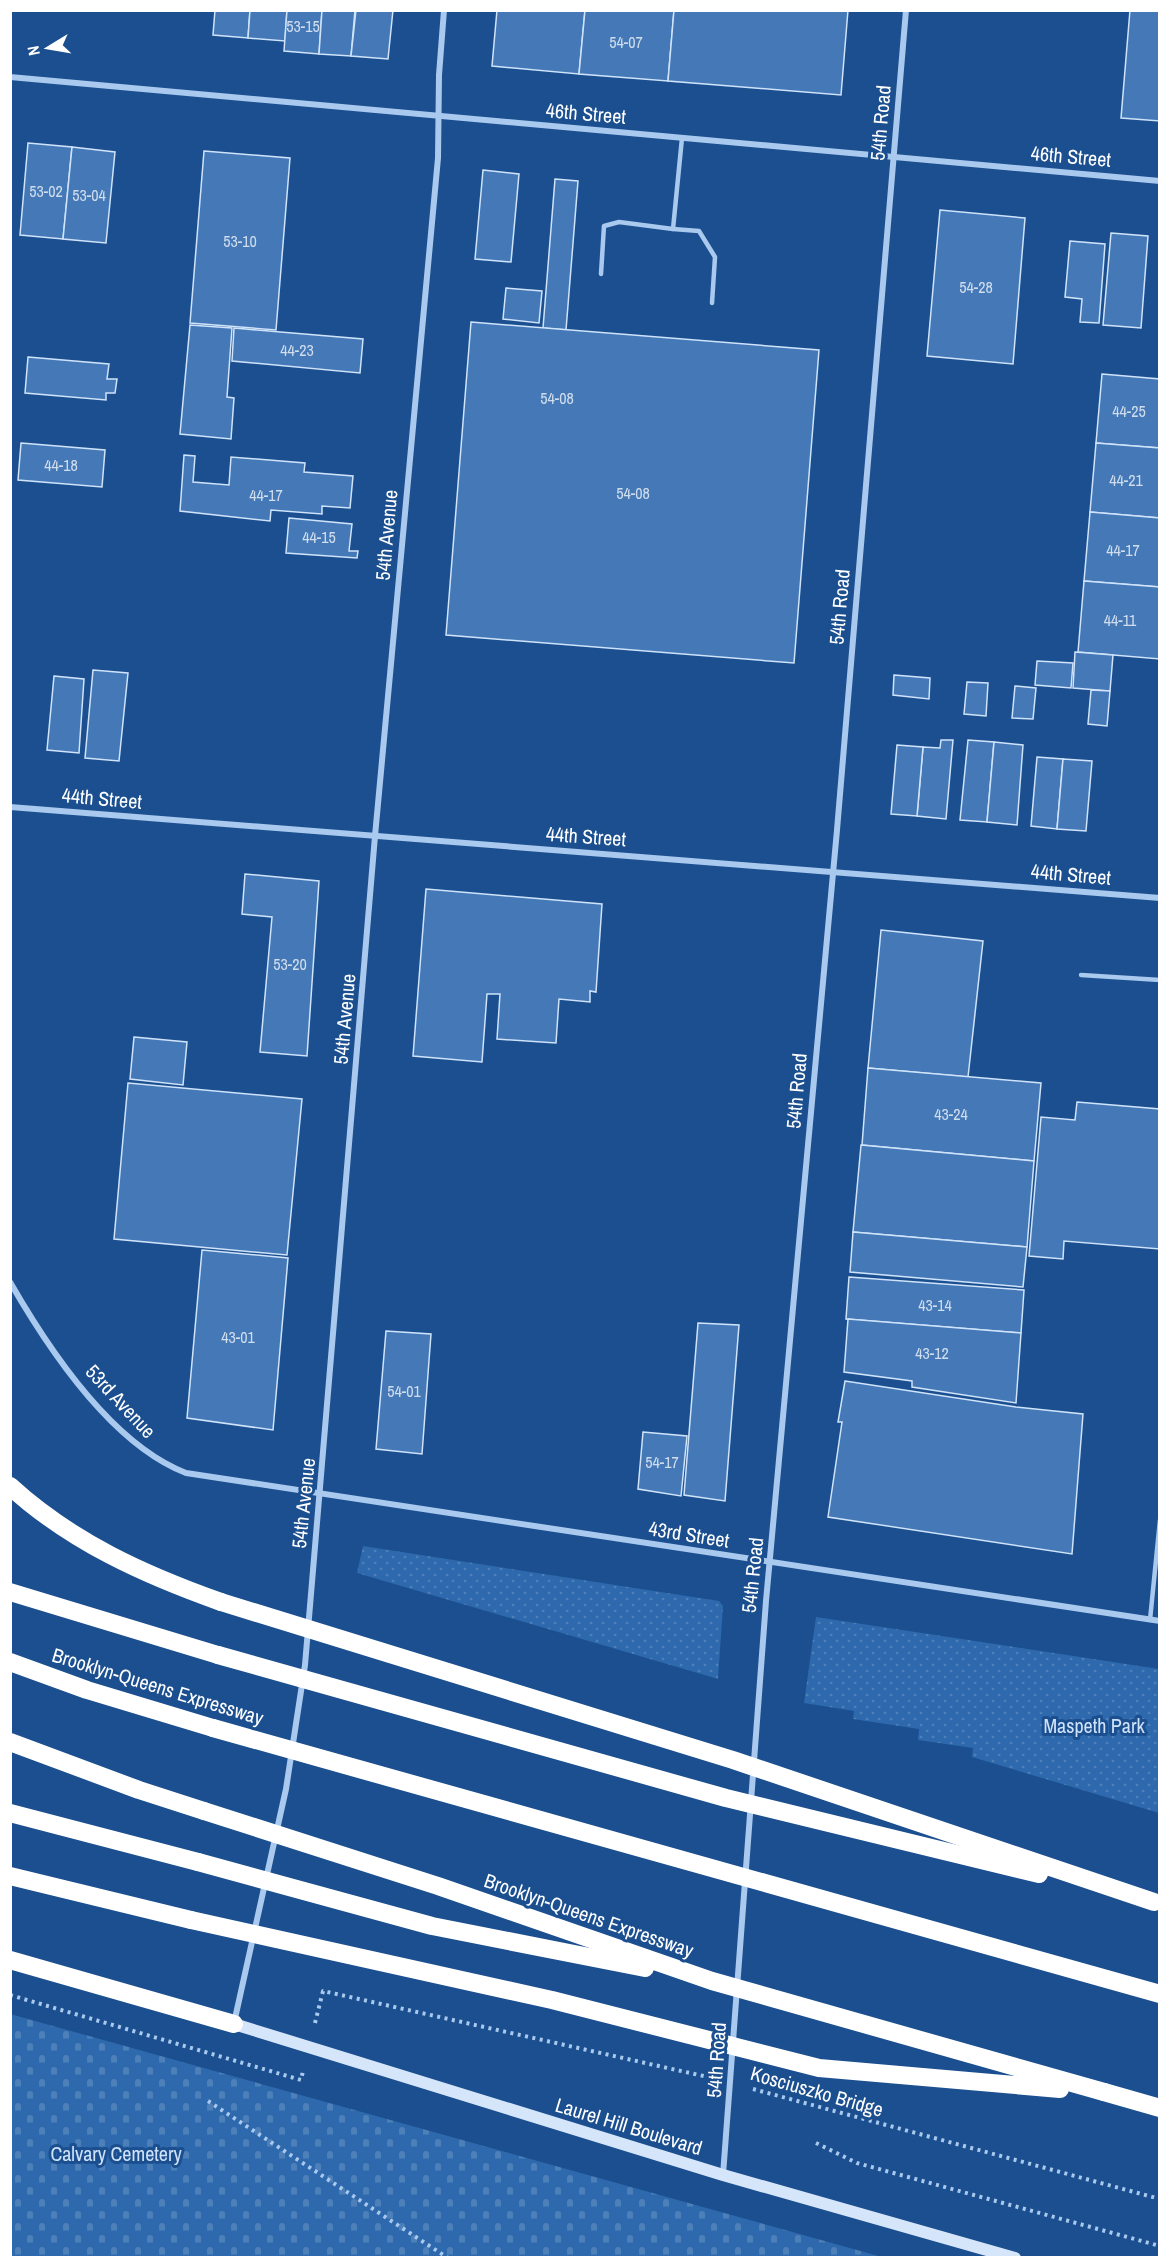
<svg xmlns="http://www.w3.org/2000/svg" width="1170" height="2268" viewBox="0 0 1170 2268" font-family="'Archivo Narrow',sans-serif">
<defs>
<pattern id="cemetery-stones" width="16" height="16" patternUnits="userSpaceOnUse" patternTransform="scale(1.5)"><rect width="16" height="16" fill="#2e69ad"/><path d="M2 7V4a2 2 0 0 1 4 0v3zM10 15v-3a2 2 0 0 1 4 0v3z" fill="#4d80b9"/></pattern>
<pattern id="park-dots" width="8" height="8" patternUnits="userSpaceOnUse" patternTransform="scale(1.5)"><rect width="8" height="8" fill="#2e69ad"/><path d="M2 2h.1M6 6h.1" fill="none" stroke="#4d80b9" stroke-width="1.8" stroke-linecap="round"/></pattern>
</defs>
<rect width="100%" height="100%" fill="#1b4f8f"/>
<path fill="url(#cemetery-stones)" d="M10,2014L882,2257H11Z"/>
<g fill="url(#park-dots)">
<path d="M363,1546L719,1601L723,1606L718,1679L357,1573Z"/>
<path d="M816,1617L1159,1669V1813L972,1757L973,1748L918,1740L919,1729L853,1719L854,1711L804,1703Z"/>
</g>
<g fill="#4478b7" stroke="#cfe3fa" stroke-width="1.5">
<path d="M215,10H250L248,38L213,35Z"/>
<path d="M250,10H287L285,41L248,38Z"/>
<path d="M287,10H322L319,54L284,51Z"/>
<path d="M322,10H355L351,56L319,54Z"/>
<path d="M356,10H393L388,59L351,56Z"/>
<path d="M497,10H585L579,74L492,66Z"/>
<path d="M585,10H674L668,81L579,74Z"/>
<path d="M674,10H848L841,95L668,81Z"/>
<path d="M1130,10H1160V121L1121,118Z"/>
<path d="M28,143L72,147L63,239L20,235Z"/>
<path d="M72,147L115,152L106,243L63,239Z"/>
<path d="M204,151L290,158L276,330L190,323Z"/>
<path d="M483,170L519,174L511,262L475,259Z"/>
<path d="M555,179L578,181L566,330L543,328Z"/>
<path d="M940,210L1025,218L1013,364L927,356Z"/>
<path d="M1111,233L1148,236L1141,328L1103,325Z"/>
<path d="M1070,241L1105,244L1099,323L1080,322L1082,299L1065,297Z"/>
<path d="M506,288L542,291L539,323L503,319Z"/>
<path d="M471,322L819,350L794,663L446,635Z"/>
<path d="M190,325L232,328L227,397L234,398L231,439L180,434Z"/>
<path d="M234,328L363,339L360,373L232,361Z"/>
<path d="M28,357L109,364L107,379H117L115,393H106V400L25,393Z"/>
<path d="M1102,374L1160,379V448L1096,443Z"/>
<path d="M21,443L105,450L102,487L18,480Z"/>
<path d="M1096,443L1160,448V518L1090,512Z"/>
<path d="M184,455L195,456L193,482L229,485L231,457L305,463L304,472L353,476L350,508L322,506V514L271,510L270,521L180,511Z"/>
<path d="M1090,512L1160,518V587L1084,581Z"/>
<path d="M289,518L352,524L349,551H358L357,558L286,553Z"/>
<path d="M1084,581L1160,587V659L1078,652Z"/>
<path d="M1075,652L1113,655L1110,691L1073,688Z"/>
<path d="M1037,661L1073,663L1071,688L1035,685Z"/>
<path d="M93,670L128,673L119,761L85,758Z"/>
<path d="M894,675L930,678L929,699L893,695Z"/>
<path d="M54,676L84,679L79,753L47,750Z"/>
<path d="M967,682L988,683L986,716L964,714Z"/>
<path d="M1015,686L1036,688L1033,719L1012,718Z"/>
<path d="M1091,690L1110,691L1107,726L1088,724Z"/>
<path d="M941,740H953L946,819L917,816L923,747L940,748Z"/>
<path d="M968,740L994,742L987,822L960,820Z"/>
<path d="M994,742L1023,745L1017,825L987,822Z"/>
<path d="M897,745L923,747L917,816L891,814Z"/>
<path d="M1037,757L1063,759L1057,829L1031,826Z"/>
<path d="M1063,759L1092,761L1086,831L1057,829Z"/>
<path d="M245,874L319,881L307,1056L260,1052L272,917L242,914Z"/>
<path d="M426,889L602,904L596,992L590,991V1002L559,999L556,1043L497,1039L500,994H487L482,1062L413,1056Z"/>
<path d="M881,930L983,941L968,1077L868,1068Z"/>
<path d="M134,1037L187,1042L183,1085L130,1079Z"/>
<path d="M868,1068L1041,1083L1034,1161L862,1145Z"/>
<path d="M128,1083L302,1099L287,1255L114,1239Z"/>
<path d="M1077,1102L1160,1109V1249L1064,1241L1063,1259L1029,1256L1041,1117L1075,1120Z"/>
<path d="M861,1145L1034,1161L1027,1247L853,1232Z"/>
<path d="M853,1232L1027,1247L1023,1287L850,1272Z"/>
<path d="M202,1250L288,1258L273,1430L187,1418Z"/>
<path d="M849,1277L1024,1290L1021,1333L846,1319Z"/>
<path d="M848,1319L1021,1333L1016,1403L912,1387V1381L844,1372Z"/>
<path d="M698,1323L739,1325L725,1501L684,1495Z"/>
<path d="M386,1331L431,1334L422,1454L376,1449Z"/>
<path d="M845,1381L1016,1407L1083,1414L1072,1554L828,1517L842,1422H838Z"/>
<path d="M643,1432L687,1436L681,1496L638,1489Z"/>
</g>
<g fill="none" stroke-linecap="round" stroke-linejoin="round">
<g stroke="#a9c9ee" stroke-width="4" stroke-dasharray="3 4.5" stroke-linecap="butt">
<path d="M10,1995L301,2080L303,2071"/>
<path d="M315,2023L323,1991L708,2077"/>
<path d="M753,2089L1160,2199"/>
<path d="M208,2101L448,2258"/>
<path d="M816,2143L857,2163L1160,2246"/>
</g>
<g stroke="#a9c9ee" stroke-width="4.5">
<path d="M673,229L699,231L715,257L712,303"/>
<path d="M601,274L604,226L619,222L673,229L682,138"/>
<path d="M1081,975L1160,980"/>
<path d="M1150,1620L1160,1520"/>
</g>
<g stroke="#a9c9ee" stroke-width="6">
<path d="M10,77L1160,181"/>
<path d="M10,807L1160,898"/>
<path d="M10,1282C49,1350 111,1444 186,1473L1160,1621"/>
<path d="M234,2023L286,1789L305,1665L375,836L438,158L439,75L444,10"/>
<path d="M723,2175L766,1601L837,830L906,10"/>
</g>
<path stroke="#d6e6fa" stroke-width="12" d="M234,2024L723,2175L1015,2258"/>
<g stroke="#fff" stroke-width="18">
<path d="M10,1486C71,1542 145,1575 221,1602"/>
<path d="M10,1592L218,1655"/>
<path d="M10,1662L87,1690L213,1728"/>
<path d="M10,1742L139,1790L204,1811"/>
<path d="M10,1813L198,1862"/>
<path d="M10,1876L191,1920"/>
<path d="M10,1960L234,2024"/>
<path d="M1104,2092L1160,2108"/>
</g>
<g stroke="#fff" stroke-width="18">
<path d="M221,1602L733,1760L1154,1902"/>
<path d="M218,1655L726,1798L1039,1874"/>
<path d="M213,1728L1160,1994"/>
<path d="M204,1811L438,1886L712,1981L1104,2092"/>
<path d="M198,1862L432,1926L645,1968"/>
<path d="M191,1920L552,2000L819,2068L1060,2089"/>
</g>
</g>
<g text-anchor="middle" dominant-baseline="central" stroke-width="6" stroke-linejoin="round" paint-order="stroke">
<g font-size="16" fill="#d0dded">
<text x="303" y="26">53-15</text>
<text x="626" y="42">54-07</text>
<text x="46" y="191">53-02</text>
<text x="89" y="195">53-04</text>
<text x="240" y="241">53-10</text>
<text x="976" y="287">54-28</text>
<text x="297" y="350">44-23</text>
<text x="557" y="398">54-08</text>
<text x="1129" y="411">44-25</text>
<text x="61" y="465">44-18</text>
<text x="1126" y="480">44-21</text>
<text x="633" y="493">54-08</text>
<text x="266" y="495">44-17</text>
<text x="319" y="537">44-15</text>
<text x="1123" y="550">44-17</text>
<text x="1120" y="620">44-11</text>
<text x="290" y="964">53-20</text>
<text x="951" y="1114">43-24</text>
<text x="935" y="1305">43-14</text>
<text x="238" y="1337">43-01</text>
<text x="932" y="1353">43-12</text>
<text x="404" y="1391">54-01</text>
<text x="662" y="1462">54-17</text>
</g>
<g font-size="20" fill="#fff" stroke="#1b4f8f">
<text transform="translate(586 113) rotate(5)">46th Street</text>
<text transform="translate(880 123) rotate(-85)">54th Road</text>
<text transform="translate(1071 156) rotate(5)">46th Street</text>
<text transform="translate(386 535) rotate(-85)">54th Avenue</text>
<text transform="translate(839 607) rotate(-85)">54th Road</text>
<text transform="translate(102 798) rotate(5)">44th Street</text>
<text transform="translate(586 836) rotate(4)">44th Street</text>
<text transform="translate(1071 874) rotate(5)">44th Street</text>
<text transform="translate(344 1019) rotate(-85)">54th Avenue</text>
<text transform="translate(796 1091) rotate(-85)">54th Road</text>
<text transform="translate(121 1401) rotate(47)">53rd Avenue</text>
<text transform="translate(303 1503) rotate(-84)">54th Avenue</text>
<text transform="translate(689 1534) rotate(9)">43rd Street</text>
<text transform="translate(752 1575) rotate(-84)">54th Road</text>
<text transform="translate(158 1686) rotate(17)">Brooklyn-Queens Expressway</text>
<text transform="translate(589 1915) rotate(19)">Brooklyn-Queens Expressway</text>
<text transform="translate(716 2060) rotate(-86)">54th Road</text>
<text transform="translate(817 2091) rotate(16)">Kosciuszko Bridge</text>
<text transform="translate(629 2126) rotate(17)">Laurel Hill Boulevard</text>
</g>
<g font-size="20" fill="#cfe3fa" stroke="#1b4f8f">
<text x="1094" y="1725">Maspeth Park</text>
<text x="116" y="2153">Calvary Cemetery</text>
</g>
</g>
<rect width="1170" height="2268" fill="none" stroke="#ffffff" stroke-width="24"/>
<g transform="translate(48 48) rotate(259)" stroke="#1b4f8f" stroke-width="4.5" paint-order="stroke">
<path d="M0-4.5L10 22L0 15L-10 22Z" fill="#ffffff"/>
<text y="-9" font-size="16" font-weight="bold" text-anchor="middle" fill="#ffffff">N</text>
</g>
</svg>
